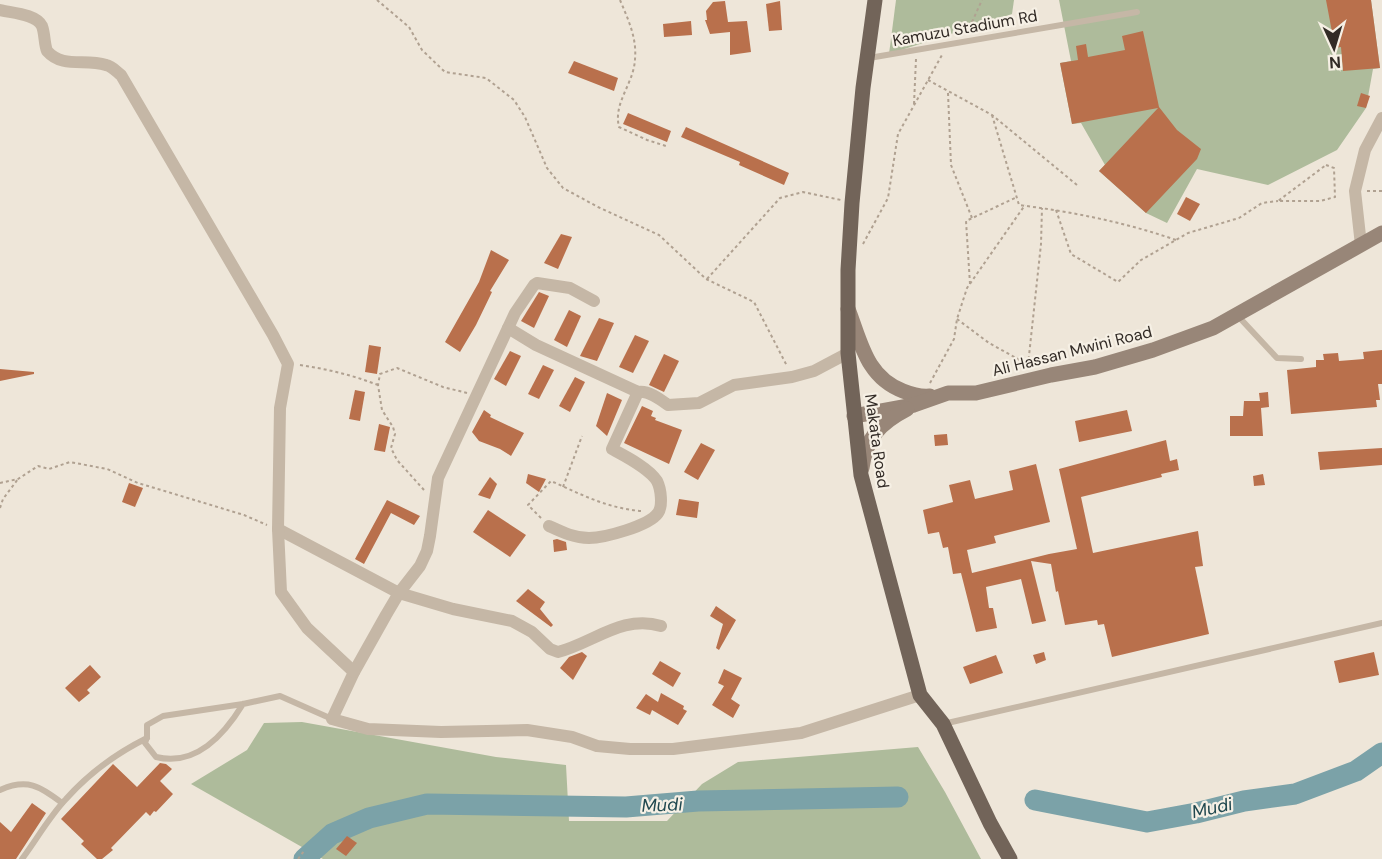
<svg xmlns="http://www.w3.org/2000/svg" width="1382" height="859" viewBox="0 0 1382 859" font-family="'DM Sans',sans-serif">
<rect width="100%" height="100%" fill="#eee6d9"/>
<g fill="#aebb9b">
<path d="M896,0H1014L1012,14L889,54Z"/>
<path d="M1059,0H1371L1380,68L1373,69L1366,108L1337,150L1268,185L1197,169L1167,223L1146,213L1099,171L1105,165L1081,123L1072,124L1060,63L1071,61Z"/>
<path d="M302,722L496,757L566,765L569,821H667L702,784L738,762L918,747L945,792L981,859H323L191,784L247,750L264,723Z"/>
</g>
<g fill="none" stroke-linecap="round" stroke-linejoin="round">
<g stroke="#7ba2a8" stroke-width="21">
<path d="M1035,800L1147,822L1196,813L1244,801L1295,794L1356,771L1382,753"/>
<path d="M304,859L332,834L369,818L427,804L626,807L698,801L898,797"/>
</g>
</g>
<g fill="#b9704c">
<path d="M1326,0H1371L1380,68L1343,71L1341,47L1335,48Z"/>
<path d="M725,1L728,22L747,21L751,52L730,55V32L710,34L705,20H707L706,11L713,2Z"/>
<path d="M780,1L782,30L769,31L766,4Z"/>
<path d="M691,21L692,35L664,37L663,24Z"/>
<path d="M1143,31L1159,107L1177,130L1201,149L1197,159L1146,213L1099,171L1158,108L1072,124L1060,63L1078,60L1076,46L1086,44L1088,57L1125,50L1122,36Z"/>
<path d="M574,61L618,78L614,91L568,73Z"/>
<path d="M1361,93L1370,96L1366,108L1357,106Z"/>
<path d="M628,113L671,131L667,142L623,124Z"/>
<path d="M686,127L789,173L784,185L739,165L740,162L681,137Z"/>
<path d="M1186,197L1200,204L1190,221L1177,214Z"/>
<path d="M561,234L572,237L558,269L544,263Z"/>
<path d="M491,250L509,260L490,291L492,292L476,325L460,352L445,342L479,282Z"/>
<path d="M539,292L549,296L534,328L521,321Z"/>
<path d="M569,310L581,316L567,347L554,340Z"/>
<path d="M599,318L614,323L597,361L580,356Z"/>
<path d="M635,335L649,341L633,373L619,367Z"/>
<path d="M369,345L381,347L377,374L365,372Z"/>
<path d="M1382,350V384H1378L1380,400H1376L1377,407L1291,414L1287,370L1316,367V360H1324L1323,354L1338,353L1339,361L1364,359L1363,352Z"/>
<path d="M510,351L521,356L506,386L494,379Z"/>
<path d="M664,354L679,361L664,392L649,385Z"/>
<path d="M543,365L554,370L539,399L528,394Z"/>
<path d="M0,369L34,372V374L0,381Z"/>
<path d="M575,377L585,382L570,412L559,406Z"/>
<path d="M355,390L365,392L360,421L349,419Z"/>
<path d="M1268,392L1269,407L1261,408L1263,436H1230V416H1243L1244,401H1260L1259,393Z"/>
<path d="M607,393L622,400L607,436L596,426Z"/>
<path d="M642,406L653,411L651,416L656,418L655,420L682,430L669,464L624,443Z"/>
<path d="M484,410L491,415L490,417L524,433L511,456L500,449L479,441L472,432Z"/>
<path d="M1127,410L1132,431L1079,442L1075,421Z"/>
<path d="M379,424L390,427L385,452L374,450Z"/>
<path d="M947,434L948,445L935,446L934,435Z"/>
<path d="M1166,440L1170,461L1177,459L1179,470L1161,474L1162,477L1081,497L1093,553L1198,531L1203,566L1195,567L1209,634L1112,657L1104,624L1098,625L1097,620L1065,625L1058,591L1056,592L1051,564L1031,561L1046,621L1032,624L1021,579L986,587L989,608H993L997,628L976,632L961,573L953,574L948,547L943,548L939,532L928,534L923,510L953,502L949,485L970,480L975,499L1013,490L1009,471L1036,464L1050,522L994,536L996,543L967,550L972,573L1049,554L1077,549L1059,469Z"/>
<path d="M701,443L715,450L698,480L684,472Z"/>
<path d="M1382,448V465L1320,470L1318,452Z"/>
<path d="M528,474L546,479L539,492L526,483Z"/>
<path d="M1263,474L1265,485L1254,486L1253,476Z"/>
<path d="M490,477L497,484L490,499L478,495Z"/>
<path d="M129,483L143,488L135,507L122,502Z"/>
<path d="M679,499L699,502L697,518L676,515Z"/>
<path d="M387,500L420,516L414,525L391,513L364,564L355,559Z"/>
<path d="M488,510L526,535L510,557L473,532Z"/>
<path d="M557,539L566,542L567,550L554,552L553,540Z"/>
<path d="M528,589L545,602L540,609L553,625L551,627L516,601Z"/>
<path d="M716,606L736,620L719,650L716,648L723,624L710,616Z"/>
<path d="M582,652L587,656L573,680L560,668L569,657Z"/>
<path d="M1044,652L1046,660L1036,664L1033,655Z"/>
<path d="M1374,652L1379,675L1339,683L1334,661Z"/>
<path d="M996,655L1003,673L970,684L963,667Z"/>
<path d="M660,661L681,673L673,687L652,674Z"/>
<path d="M90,665L101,677L87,690L90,693L79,702L65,688Z"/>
<path d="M724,669L742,678L731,699L740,705L733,718L712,705L724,686L718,683Z"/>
<path d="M661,693L684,706L683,709L687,711L678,725L652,710L650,715L636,708L646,694L658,702Z"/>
<path d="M160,763L166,764L172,769L160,781L173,794L156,812L154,811L150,816L146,812L111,848L113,850L102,859H97L81,844L84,841L61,819L113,764L137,787Z"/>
<path d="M32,803L46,813L16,859H0V822L11,832Z"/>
<path d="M347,836L357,843L346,856L336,849Z"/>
</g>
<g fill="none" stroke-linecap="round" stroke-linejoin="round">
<g stroke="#b0a191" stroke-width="2" stroke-dasharray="3 3" stroke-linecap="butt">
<path d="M377,0L409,27L422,50L445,72L486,78L514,100L525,117L547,168L563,188L598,207L659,235L706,279L754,302L787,366"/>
<path d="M620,0C628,19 637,38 635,59C634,84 613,102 619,127L647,140L666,146"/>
<path d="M967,33L982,0"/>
<path d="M928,80L992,115L1077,185"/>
<path d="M948,93L951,165L972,218"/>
<path d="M914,104L916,59"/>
<path d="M992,115L1019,205C1073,212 1124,222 1176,240"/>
<path d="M1326,165L1334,168L1335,197L1320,201H1278Z"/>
<path d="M1367,191H1382"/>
<path d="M1056,210L1071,254L1118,282L1141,260L1188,233L1239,218L1262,203L1278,201"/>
<path d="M863,244L888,198L898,134L942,55"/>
<path d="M707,279L780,198L803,192L841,200"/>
<path d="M970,284L966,221L1017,197"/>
<path d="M957,319L989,343L1027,364"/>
<path d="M300,365C327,369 352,375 378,385"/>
<path d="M1028,365L1041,244L1042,208"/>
<path d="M930,383L954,339L957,319L967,288L1025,205"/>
<path d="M0,483L18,479L38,466L49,469L70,462L107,469L138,483L244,515L267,525"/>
<path d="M563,487L582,436"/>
<path d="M424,490L397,460L391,448L395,434L393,427L382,410L378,385L380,374L397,368L443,387L467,393"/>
<path d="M0,508L3,499L18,479"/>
<path d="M541,518L528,505L551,481C580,494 609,509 642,511"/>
<path d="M298,859L304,851"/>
</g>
<g stroke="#c5b7a6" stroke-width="6">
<path d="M869,58L1137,12"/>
<path d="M1237,315L1277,358L1301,359"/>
<path d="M243,704C224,735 196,767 156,757L145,743L147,737V725L163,716L243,704L280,696L332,719"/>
<path d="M943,724L1382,623"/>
<path d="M0,790C27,778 40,786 62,803"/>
<path d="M22,859C37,839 49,817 66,799C90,772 115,754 147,738"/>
</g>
<g stroke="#c5b7a6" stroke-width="12">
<path d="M0,10C12,13 36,14 42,26C45,34 44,43 47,51C63,69 85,58 106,65C112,66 117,72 121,75L273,335L288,364L280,408L278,529L399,593L453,609L512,621L532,632L550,649L558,652C593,643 623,614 661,626"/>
<path d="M1361,245L1355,191L1365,150L1382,118"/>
<path d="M594,301L570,288L537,283L534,285L515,313L438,478L430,536L427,551L420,566L399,593L386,615L354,672L332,719L368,729L441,732L527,730L572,737L597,746L630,749H673L801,733L920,695"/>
<path d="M508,328L536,345L638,392C648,390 660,399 668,405L699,403L734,385L792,377L814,371L848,353"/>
<path d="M549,526C562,532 574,538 589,538C604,538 649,526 658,513C663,506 661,489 657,481C649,468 625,456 612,449L638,392"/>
<path d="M278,529L281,592L307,628L354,672"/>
</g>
<g stroke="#988678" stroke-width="15">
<path d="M848,309C861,342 866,377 903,391C913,395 920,397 930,396"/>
<path d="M854,416L914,405L948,393H976L1051,375L1095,367L1153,350L1213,328L1382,233"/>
<path d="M862,468C866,438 880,423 907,409"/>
</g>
<path stroke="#726459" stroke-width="15" d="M875,0L863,88L852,203L848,270V353L861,475L920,695L943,724L990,823L1010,859"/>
</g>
<g text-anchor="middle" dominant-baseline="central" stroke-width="4.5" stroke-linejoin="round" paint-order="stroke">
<g font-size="16" fill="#322b26" stroke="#f6f0e5">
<text transform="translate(965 28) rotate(-10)">Kamuzu Stadium Rd</text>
<text transform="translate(1072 351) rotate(-14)">Ali Hassan Mwini Road</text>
<text transform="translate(877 441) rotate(82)">Makata Road</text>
</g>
<g font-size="18" font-style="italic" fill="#20484f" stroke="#f6f0e5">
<text transform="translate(662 805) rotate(-2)">Mudi</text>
<text transform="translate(1212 808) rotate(-12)">Mudi</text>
</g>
</g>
<g transform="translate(1334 48) rotate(176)" stroke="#f6f0e5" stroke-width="4.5" paint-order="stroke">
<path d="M0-4.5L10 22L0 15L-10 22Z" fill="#322b26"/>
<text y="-9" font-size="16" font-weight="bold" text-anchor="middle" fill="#322b26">N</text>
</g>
</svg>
